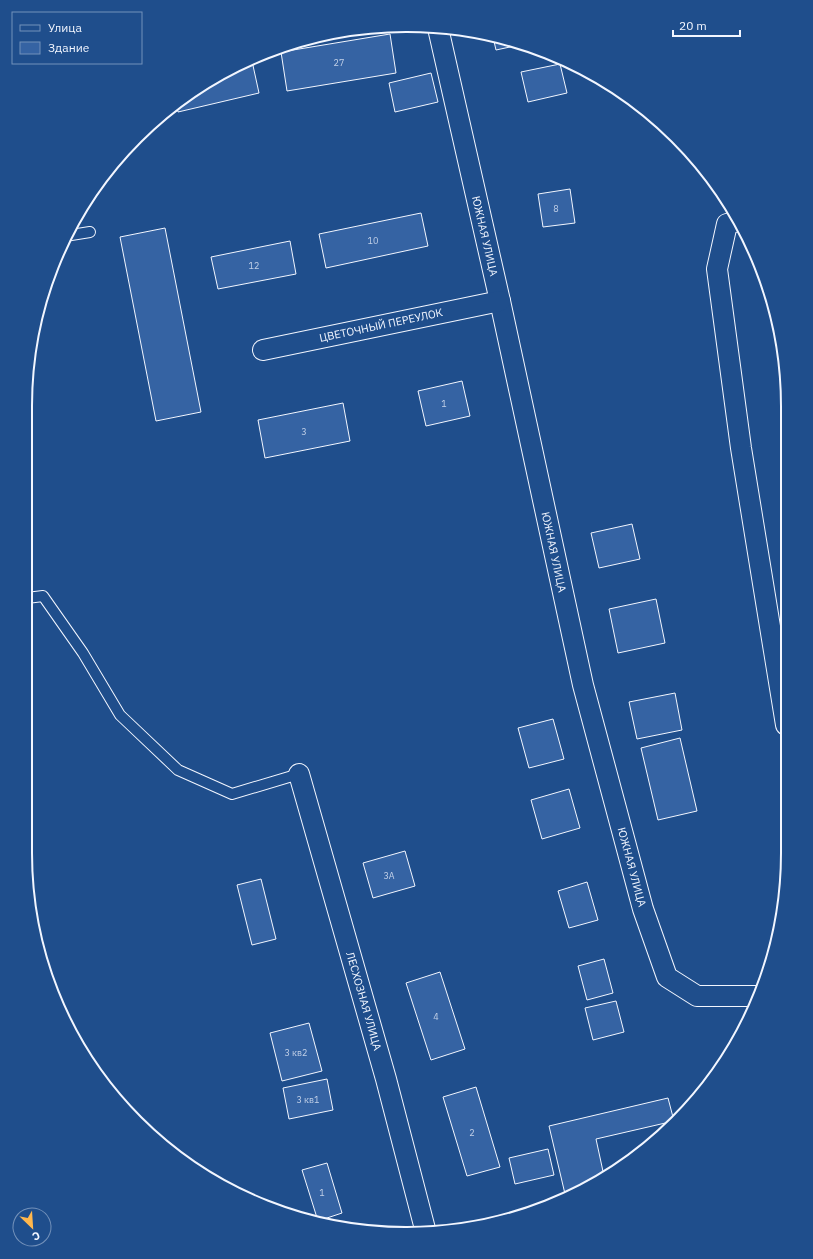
<svg xmlns="http://www.w3.org/2000/svg" width="813" height="1259" viewBox="0 0 813 1259" font-family="'IBM Plex Sans',sans-serif">
<rect width="100%" height="100%" fill="#1f4e8c"/>
<g fill="#3563a3" stroke="#f2f6ff">
<path d="M390,34L396,73L287,91L281,52Z"/>
<path d="M493,37L524,44L496,50Z"/>
<path d="M252,61L259,93L178,112L176,103L237,65Z"/>
<path d="M560,64L567,93L528,102L521,72Z"/>
<path d="M431,73L438,102L395,112L389,83Z"/>
<path d="M570,189L575,223L543,227L538,194Z"/>
<path d="M421,213L428,246L326,268L319,234Z"/>
<path d="M165,228L201,412L156,421L120,237Z"/>
<path d="M290,241L296,274L218,289L211,257Z"/>
<path d="M462,381L470,416L426,426L418,391Z"/>
<path d="M343,403L350,441L265,458L258,420Z"/>
<path d="M632,524L640,559L599,568L591,533Z"/>
<path d="M656,599L665,643L618,653L609,609Z"/>
<path d="M675,693L682,730L637,739L629,702Z"/>
<path d="M553,719L564,759L529,768L518,728Z"/>
<path d="M680,738L697,811L658,820L641,748Z"/>
<path d="M569,789L580,828L542,839L531,800Z"/>
<path d="M405,851L415,886L373,898L363,863Z"/>
<path d="M261,879L276,939L252,945L237,885Z"/>
<path d="M587,882L598,920L569,928L558,891Z"/>
<path d="M604,959L613,993L587,1000L578,966Z"/>
<path d="M440,972L465,1049L431,1060L406,983Z"/>
<path d="M616,1001L624,1032L593,1040L585,1008Z"/>
<path d="M309,1023L322,1071L282,1081L270,1033Z"/>
<path d="M327,1079L333,1110L289,1119L283,1088Z"/>
<path d="M476,1087L500,1167L467,1176L443,1097Z"/>
<path d="M668,1098L674,1121L596,1139L604,1176L565,1194L549,1126Z"/>
<path d="M548,1149L554,1175L515,1184L509,1158Z"/>
<path d="M327,1163L342,1213L318,1221L302,1170Z"/>
</g>
<g fill="none" stroke-linecap="round" stroke-linejoin="round">
<defs>
<g id="service">
<path d="M65,236L90,232"/>
<path d="M27,598L43,596L83,653L120,715L178,770L232,794L299,774"/>
</g>
<g id="minor">
<path d="M438,28L500,301L583,685L643,909L667,977L697,996H760"/>
<path d="M738,221L727,224L717,269L741,448L786,725"/>
<path d="M263,350L500,301"/>
<path d="M299,774L386,1079L425,1229"/>
</g>
</defs>
<use href="#service" stroke="#f2f6ff" stroke-width="12"/>
<use href="#minor" stroke="#f2f6ff" stroke-width="22"/>
<use href="#service" stroke="#1f4e8c" stroke-width="10"/>
<use href="#minor" stroke="#1f4e8c" stroke-width="20"/>
<path stroke="#f2f6ff" stroke-width="1" stroke-dasharray="5 2" stroke-linecap="butt" d="M786,627L781,578H786"/>
</g>
<g text-anchor="middle" dominant-baseline="central" stroke-width="3" stroke-linejoin="round" paint-order="stroke">
<g font-size="9" fill="#c3d1e8">
<text x="339" y="62">27</text>
<text x="556" y="208">8</text>
<text x="373" y="240">10</text>
<text x="254" y="265">12</text>
<text x="444" y="403">1</text>
<text x="304" y="431">3</text>
<text x="389" y="875">3А</text>
<text x="436" y="1016">4</text>
<text x="296" y="1052">3 кв2</text>
<text x="308" y="1099">3 кв1</text>
<text x="472" y="1132">2</text>
<text x="322" y="1192">1</text>
</g>
<g font-size="11" fill="#f2f6ff" stroke="#1f4e8c">
<text transform="translate(485 236) rotate(77)">ЮЖНАЯ УЛИЦА</text>
<text transform="translate(381 325) rotate(-12)">ЦВЕТОЧНЫЙ ПЕРЕУЛОК</text>
<text transform="translate(554 552) rotate(78)">ЮЖНАЯ УЛИЦА</text>
<text transform="translate(632 867) rotate(75)">ЮЖНАЯ УЛИЦА</text>
<text transform="translate(364 1001) rotate(74)">ЛЕСХОЗНАЯ УЛИЦА</text>
</g>
</g>
<path d="M0 0H813V1259H0ZM406 32H407A374 374 0 0 1 781 406V853A374 374 0 0 1 407 1227H406A374 374 0 0 1 32 853V406A374 374 0 0 1 406 32Z" fill="#1f4e8c" fill-rule="evenodd"/>
<path fill="none" stroke="#f2f6ff" stroke-width="2" d="M406 32H407A374 374 0 0 1 781 406V853A374 374 0 0 1 407 1227H406A374 374 0 0 1 32 853V406A374 374 0 0 1 406 32Z"/>
<rect x="12" y="12" width="130" height="52" fill="#1f4e8c" stroke="#7391ba"/>
<rect x="20" y="25" width="20" height="6" fill="#1f4e8c" stroke="#7391ba"/>
<text x="48" y="32" font-size="12" fill="#f2f6ff">Улица</text>
<rect x="20" y="42" width="20" height="12" fill="#3563a3" stroke="#7391ba"/>
<text x="48" y="52" font-size="12" fill="#f2f6ff">Здание</text>
<g transform="translate(32 1227) rotate(155)"><circle r="19" fill="#1f4e8c" stroke="#7391ba"/>
<path d="M0-3L7 15L0 10L-7 15Z" fill="#ffb74d"/>
<text y="-6" font-size="11" font-weight="bold" text-anchor="middle" fill="#f2f6ff">С</text>
</g>
<path d="M673 30v6h67v-6" fill="none" stroke="#f2f6ff" stroke-width="2"/>
<text x="679" y="30" font-size="12" fill="#f2f6ff" stroke="#1f4e8c" stroke-width="3" paint-order="stroke">20 m</text>
</svg>
